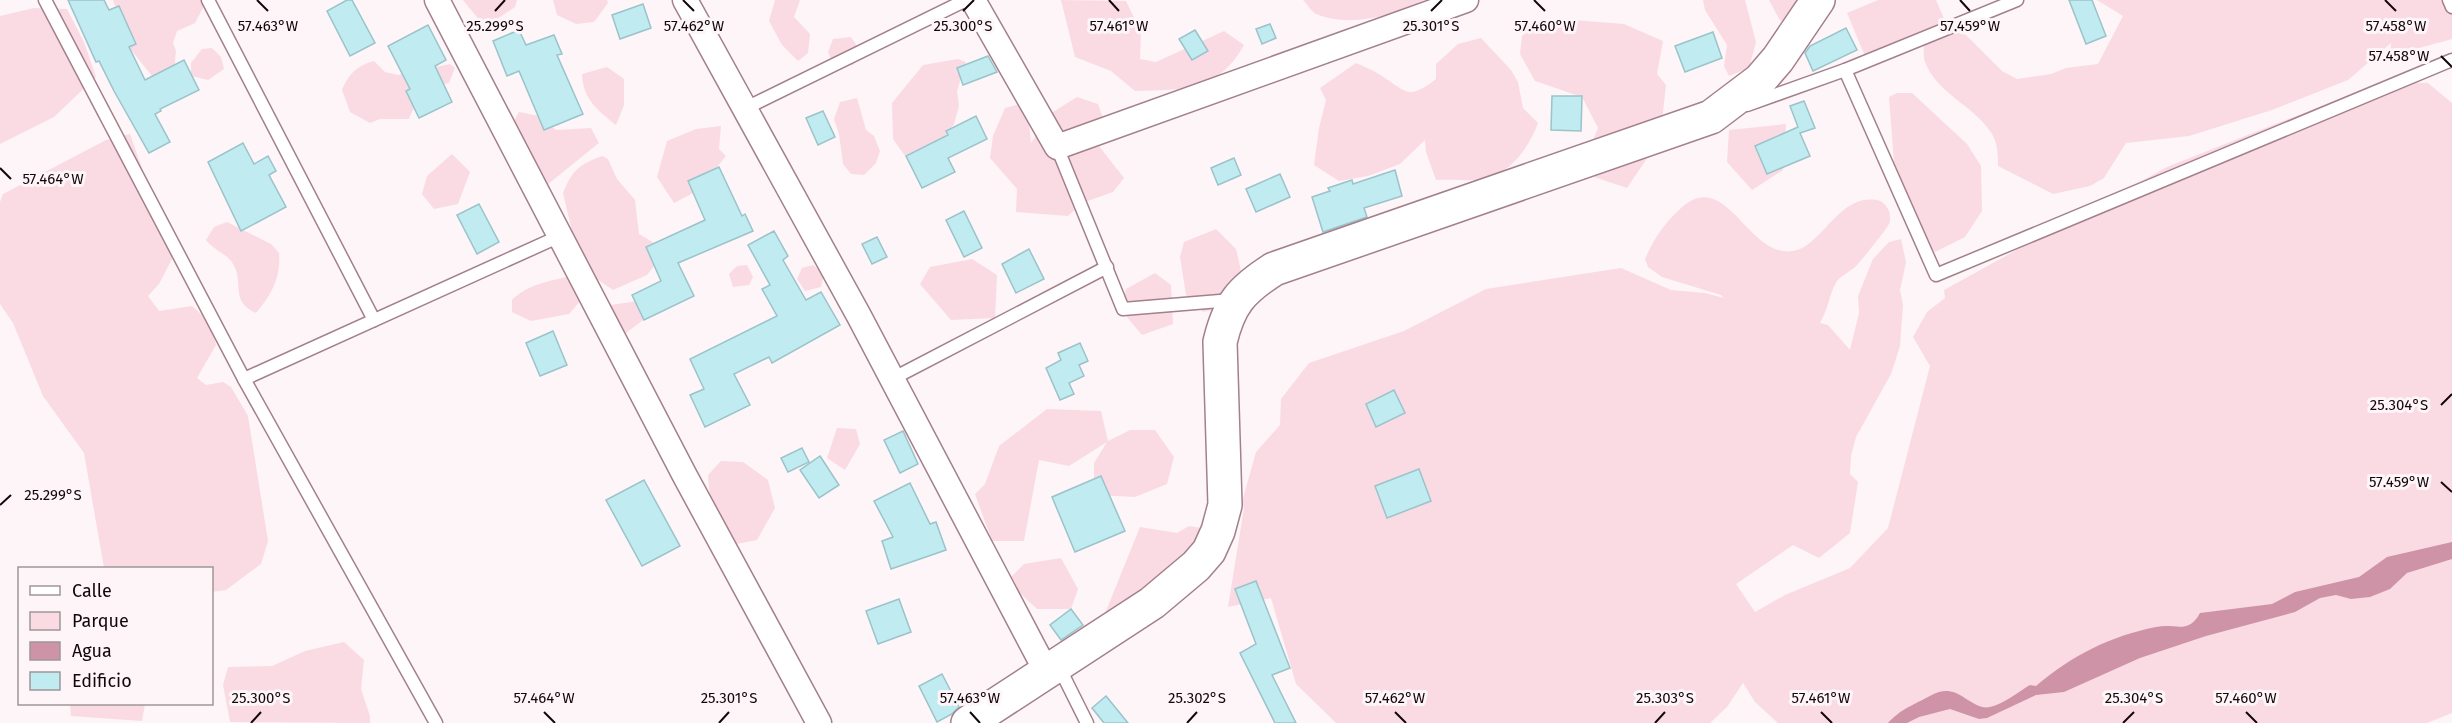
<svg xmlns="http://www.w3.org/2000/svg" width="2452" height="723" viewBox="0 0 2452 723" font-family="'Fira Sans',sans-serif">
<rect width="100%" height="100%" fill="#fdf5f7"/>
<g fill="#fadbe4">
<path d="M113,0H207L195,23L177,31L173,43L176,51L174,72L152,76L128,46Z"/>
<path d="M463,0H517L515,7L485,27Z"/>
<path d="M553,0H607L608,3L594,22L576,24L557,15Z"/>
<path d="M775,0H800L794,17L810,34L808,53L798,61L782,45L769,21Z"/>
<path d="M1061,0L1126,1L1141,32L1140,59L1156,62L1224,31L1244,45C1219,91 1182,90 1135,91L1111,71L1075,57Z"/>
<path d="M1303,0H1424C1394,16 1349,28 1316,14C1311,11 1307,4 1303,0Z"/>
<path d="M1703,0H1745L1756,42L1749,68L1729,76L1724,66L1727,45L1705,10Z"/>
<path d="M1769,0H1830L1798,34L1779,19Z"/>
<path d="M1878,0H1936L1945,21L1865,56L1847,13Z"/>
<path d="M2097,0H2452V39L2390,56L2391,43L2348,80L2272,110L2189,136L2126,143L2104,178L2090,186L2053,194L1998,166C1998,156 1998,144 1992,134C1975,106 1937,94 1925,62C1923,57 1924,49 1924,43L1950,30L1966,35L2002,71L2017,79L2051,74L2066,68L2098,64L2123,16Z"/>
<path d="M34,8L67,9L84,42L96,77L54,117L0,144V16Z"/>
<path d="M1560,19L1624,24L1663,41L1657,74L1666,85L1660,139L1627,188L1594,177L1585,159L1598,128L1582,97L1535,81L1520,54L1522,36L1534,23Z"/>
<path d="M851,37L860,51L853,65L834,67L828,52L833,39Z"/>
<path d="M1481,38L1511,70L1518,82L1523,108L1538,123C1530,145 1513,171 1488,178C1473,182 1452,179 1436,180L1426,152L1425,140L1400,164L1368,176L1339,181L1314,165L1319,128L1326,100L1320,88L1356,63C1365,67 1375,71 1382,76C1408,93 1408,100 1436,79V64L1458,44Z"/>
<path d="M212,48L221,57L224,69L208,80L191,76V63L202,49Z"/>
<path d="M958,59L966,62L957,91L959,106L954,124L943,139L908,160L893,139L892,103L923,65Z"/>
<path d="M374,61L385,72L398,75L450,64L455,68L449,83C423,89 419,96 409,119H380L370,123L350,112L342,90C349,74 356,66 374,61Z"/>
<path d="M607,67L624,79V105L616,125C597,110 583,99 582,74Z"/>
<path d="M2393,82L2428,83L2452,103V713L2427,723H1778L1755,702L1743,683L1727,707L1710,723H1336L1296,684L1271,598L1228,607L1244,508L1242,502L1256,452L1280,425L1281,399L1309,363L1404,331L1486,289L1621,268L1671,290L1705,293L1724,298L1721,295L1662,277L1648,267L1645,259C1654,239 1663,225 1679,210C1726,164 1747,259 1793,251C1822,247 1838,194 1876,200C1882,200 1886,205 1889,211C1890,214 1891,220 1889,224C1885,231 1865,256 1858,264C1852,271 1843,274 1837,281C1830,291 1828,310 1820,323L1828,325L1850,350L1859,313L1858,296L1873,259L1889,242L1901,239L1906,262L1900,290L1903,305L1900,346L1891,374L1856,437L1851,456L1850,474L1858,482L1850,533L1819,558L1793,545L1736,584L1755,612L1785,595L1850,568L1888,528L1930,366L1913,337L1927,312L1945,298L1944,290L2167,167L2359,91Z"/>
<path d="M1897,93H1912L1967,144L1981,166L1982,211L1965,237L1935,252L1922,239L1895,175L1889,97Z"/>
<path d="M1077,97L1098,104L1104,121L1099,146L1124,178L1113,192L1082,203L1068,216L1016,212L1017,189L990,158L993,136L1005,108L1027,102L1031,143L1053,112Z"/>
<path d="M857,98L866,130L874,136L880,151L876,163L864,175L851,174L843,164L839,134L834,119L840,102Z"/>
<path d="M519,112L539,116L556,130L591,128L599,143L547,185L504,140Z"/>
<path d="M1786,124L1783,170L1752,190L1727,162L1729,130Z"/>
<path d="M721,126L719,149L726,156L697,191L674,203L657,177L667,141L696,129Z"/>
<path d="M130,134L173,257L159,284L148,296L159,311L192,306L211,323L216,345L197,378L206,385L223,382L231,387L248,416L268,541L261,564L226,590L212,592V568H104L84,453L43,396L13,323L0,304V202L3,194L106,140Z"/>
<path d="M452,154L470,172L458,204L434,209L422,194L427,176Z"/>
<path d="M602,156L608,159L617,179L635,200L639,234L661,247L662,256L647,275L613,290L600,281L582,273L563,193C572,170 580,164 602,156Z"/>
<path d="M227,222L271,244L279,253C281,277 272,294 256,313C228,301 246,280 231,261C226,254 214,250 206,240L214,227Z"/>
<path d="M1216,229L1236,249L1242,275L1222,308L1203,312L1186,295L1180,257L1184,242Z"/>
<path d="M972,259L997,275L995,318L951,320L920,284L930,267Z"/>
<path d="M747,265L753,277L749,285L733,287L729,274L737,266Z"/>
<path d="M813,265L824,274L821,287L805,291L797,279L802,268Z"/>
<path d="M1155,273L1171,285L1173,324L1142,335L1121,310L1126,289Z"/>
<path d="M566,277L581,300L569,314L531,321L512,312V300C527,285 546,282 566,277Z"/>
<path d="M644,300L647,317L622,336L607,311L611,305Z"/>
<path d="M1047,409L1101,411L1108,441L1130,430H1155L1174,457L1167,484L1135,497L1094,495V463L1107,442L1069,466L1039,460L1024,541H992L975,494L985,484L999,446Z"/>
<path d="M837,428L856,429L860,444L845,470L827,458Z"/>
<path d="M721,461L743,462L768,480L775,508L757,540L726,546L711,511L708,475Z"/>
<path d="M1189,526L1220,531L1102,621L1140,527L1177,533Z"/>
<path d="M1061,558L1078,589L1071,609H1037L1007,581L1024,564Z"/>
<path d="M344,642L364,660L361,689L370,716V723L230,722L223,685L228,667L272,666L305,651Z"/>
<path d="M70,704H145L142,721L71,716Z"/>
</g>
<path fill="#ce93a6" d="M2452,542V559L2407,573L2390,589L2370,597L2351,599L2336,595L2320,598L2295,612L2206,636L2140,658L2064,692L2036,695L1987,718L1979,719L1950,709L1919,717L1907,723H1888C1900,711 1903,710 1918,702C1932,696 1940,687 1956,693C1966,697 1978,710 1990,707C2004,704 2018,692 2030,685L2036,686C2071,656 2110,636 2156,627C2176,623 2188,635 2200,613L2272,604L2295,592L2359,577L2387,557Z"/>
<g fill="#c0ebf1" stroke="#9ac3ca" stroke-width="1.5">
<path d="M68,0H104L109,10L119,6L136,44L129,47L145,80L184,60L199,90L160,109L161,111L155,114L170,142L149,153L114,91L99,61L96,62Z"/>
<path d="M347,0H352L375,43L350,56L327,11Z"/>
<path d="M2069,0H2092L2106,36L2086,44Z"/>
<path d="M643,4L651,28L620,39L612,15Z"/>
<path d="M1270,24L1276,38L1262,44L1256,29Z"/>
<path d="M428,25L446,60L435,66L452,102L419,118L406,91L410,89L388,46Z"/>
<path d="M1846,28L1857,50L1813,71L1805,53L1810,46Z"/>
<path d="M519,30L526,45L554,35L562,54L557,55L583,114L544,130L519,71L507,76L493,41Z"/>
<path d="M1195,30L1208,51L1192,60L1179,39Z"/>
<path d="M1713,32L1722,58L1685,72L1675,46Z"/>
<path d="M988,56L997,72L963,85L957,68Z"/>
<path d="M1552,96H1582L1581,131L1551,130Z"/>
<path d="M1804,101L1815,128L1800,133L1810,156L1767,174L1755,146L1798,127L1790,106Z"/>
<path d="M823,111L835,137L818,145L806,118Z"/>
<path d="M976,116L987,139L948,158L955,172L922,188L906,156L948,135L946,131Z"/>
<path d="M243,143L254,164L268,156L276,171L269,175L286,207L241,231L208,162Z"/>
<path d="M1234,158L1241,175L1218,185L1211,168Z"/>
<path d="M719,167L742,216L745,214L753,231L678,263L694,296L644,320L632,295L661,281L646,247L705,220L688,181Z"/>
<path d="M1395,170L1402,196L1364,208L1367,217L1323,232L1312,197L1330,191L1328,188L1352,180L1353,184Z"/>
<path d="M1280,174L1290,197L1256,212L1246,189Z"/>
<path d="M479,204L499,242L477,254L457,215Z"/>
<path d="M964,211L982,248L964,257L946,220Z"/>
<path d="M774,231L788,256L783,260L806,300L821,292L840,325L772,363L769,357L734,374L750,405L705,427L690,395L704,389L690,359L777,316L762,289L770,285L748,245Z"/>
<path d="M877,237L887,257L872,264L862,244Z"/>
<path d="M1029,249L1044,279L1016,293L1002,264Z"/>
<path d="M553,331L567,365L540,376L526,343Z"/>
<path d="M1080,343L1088,361L1079,365L1084,376L1069,383L1074,394L1060,400L1046,368L1061,360L1058,353Z"/>
<path d="M1394,390L1405,413L1376,427L1366,404Z"/>
<path d="M903,431L918,464L900,473L884,440Z"/>
<path d="M802,448L809,462L788,472L781,458Z"/>
<path d="M820,456L839,485L819,498L800,470Z"/>
<path d="M1419,469L1431,501L1387,518L1375,486Z"/>
<path d="M1101,476L1125,531L1075,552L1052,497Z"/>
<path d="M644,480L680,546L642,566L606,500Z"/>
<path d="M910,483L930,524L936,522L946,550L891,569L882,541L893,537L874,501Z"/>
<path d="M1256,581L1290,668L1272,675L1296,723H1275L1240,653L1256,644L1235,589Z"/>
<path d="M899,599L911,632L878,644L866,611Z"/>
<path d="M1071,609L1083,625L1061,640L1050,625Z"/>
<path d="M942,674L959,707L952,714L937,722L919,686Z"/>
<path d="M1106,696L1128,723H1104L1092,708Z"/>
</g>
<g fill="none" stroke-linecap="round" stroke-linejoin="round">
<defs>
<g id="service">
<path d="M45,0L244,379L436,723"/>
<path d="M208,0L374,320"/>
<path d="M2449,0L2452,7"/>
<path d="M1845,70L1936,275L2452,60"/>
<path d="M1747,105L1845,70L2017,0"/>
<path d="M746,108L966,0"/>
<path d="M1057,147L1123,309L1232,300"/>
<path d="M244,379L560,236"/>
<path d="M892,379L1107,267"/>
<path d="M1058,665L1087,723"/>
</g>
<g id="minor">
<path d="M437,0L685,476L819,723"/>
<path d="M685,0L859,316L1046,671"/>
<path d="M973,0L1057,147L1466,0"/>
</g>
<path id="secondary" d="M968,723L1152,603L1196,566L1209,551L1218,531L1225,505L1220,342C1229,304 1241,290 1274,269L1711,117L1760,80L1778,59L1818,0"/>
</defs>
<use href="#service" stroke="#a3808b" stroke-width="15"/>
<use href="#minor" stroke="#a3808b" stroke-width="27"/>
<use href="#secondary" stroke="#a3808b" stroke-width="36"/>
<use href="#service" stroke="#fff" stroke-width="12"/>
<use href="#minor" stroke="#fff" stroke-width="24"/>
<use href="#secondary" stroke="#fff" stroke-width="33"/>
</g>
<path fill="none" stroke="#13070b" stroke-width="2" d="M257,0L268,11M683,0L694,11M1109,0L1119,11M1534,0L1545,11M1960,0L1970,11M2385,0L2396,11M495,11L505,0M963,11L974,0M1431,11L1442,0M2441,56L2452,67M0,168L11,179M2441,405L2452,394M2441,482L2452,492M0,505L11,495M544,712L555,723M970,712L980,723M1395,712L1406,723M1821,712L1832,723M2246,712L2257,723M251,723L261,712M719,723L729,712M1187,723L1197,712M1655,723L1665,712M2123,723L2134,712"/>
<g font-size="15" text-anchor="middle" fill="#13070b" stroke="#fdf5f7" stroke-width="6" stroke-linejoin="round" paint-order="stroke">
<text x="268" y="31">57.463°W</text>
<text x="495" y="31">25.299°S</text>
<text x="694" y="31">57.462°W</text>
<text x="963" y="31">25.300°S</text>
<text x="1119" y="31">57.461°W</text>
<text x="1431" y="31">25.301°S</text>
<text x="1545" y="31">57.460°W</text>
<text x="1970" y="31">57.459°W</text>
<text x="2396" y="31">57.458°W</text>
<text x="2399" y="61">57.458°W</text>
<text x="53" y="184">57.464°W</text>
<text x="2399" y="410">25.304°S</text>
<text x="2399" y="487">57.459°W</text>
<text x="53" y="500">25.299°S</text>
<text x="261" y="703">25.300°S</text>
<text x="544" y="703">57.464°W</text>
<text x="729" y="703">25.301°S</text>
<text x="970" y="703">57.463°W</text>
<text x="1197" y="703">25.302°S</text>
<text x="1395" y="703">57.462°W</text>
<text x="1665" y="703">25.303°S</text>
<text x="1821" y="703">57.461°W</text>
<text x="2134" y="703">25.304°S</text>
<text x="2246" y="703">57.460°W</text>
</g>
<rect x="18" y="567" width="195" height="138" fill="#fdf5f7" stroke="#9f9699" stroke-width="1.5"/>
<rect x="30" y="586" width="30" height="9" fill="#ffffff" stroke="#9f9699" stroke-width="1.5"/>
<text x="72" y="597" font-size="18" fill="#13070b">Calle</text>
<rect x="30" y="612" width="30" height="18" fill="#fadbe4" stroke="#9f9699" stroke-width="1.5"/>
<text x="72" y="627" font-size="18" fill="#13070b">Parque</text>
<rect x="30" y="642" width="30" height="18" fill="#ce93a6" stroke="#9f9699" stroke-width="1.5"/>
<text x="72" y="657" font-size="18" fill="#13070b">Agua</text>
<rect x="30" y="672" width="30" height="18" fill="#c0ebf1" stroke="#9f9699" stroke-width="1.5"/>
<text x="72" y="687" font-size="18" fill="#13070b">Edificio</text>
</svg>
